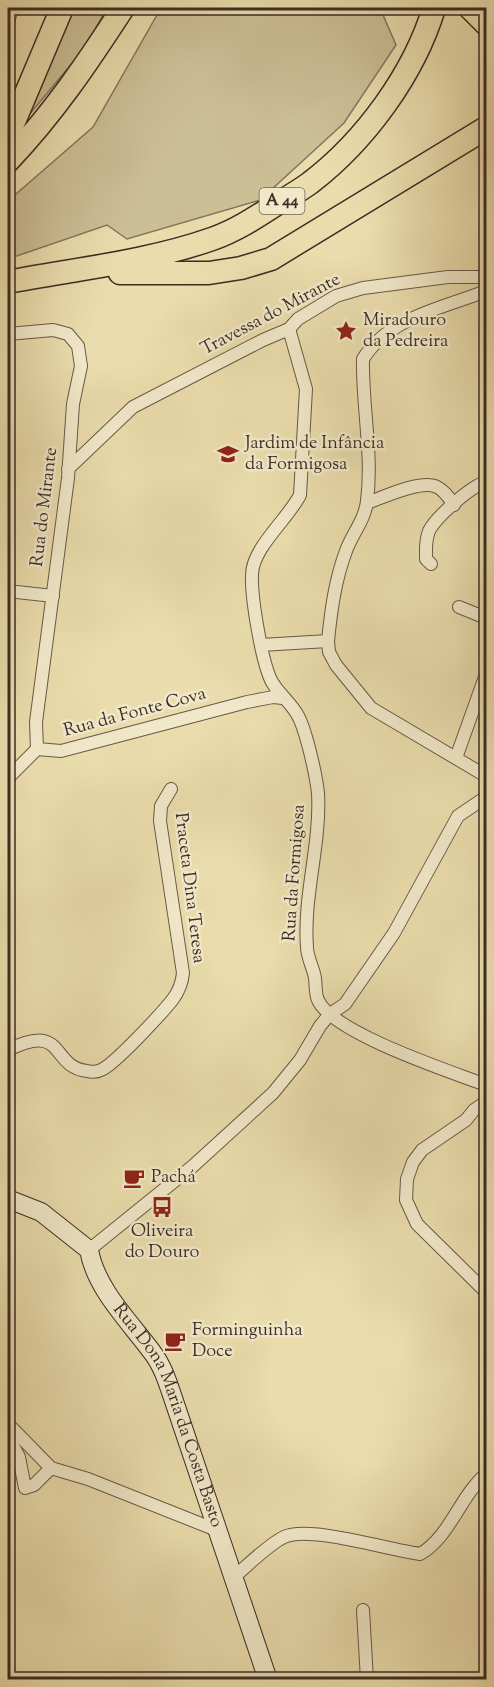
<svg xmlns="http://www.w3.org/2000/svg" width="494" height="1687" viewBox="0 0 494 1687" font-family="'Sorts Mill Goudy',serif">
<rect width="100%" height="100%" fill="#eadcac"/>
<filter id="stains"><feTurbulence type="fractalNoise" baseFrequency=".00333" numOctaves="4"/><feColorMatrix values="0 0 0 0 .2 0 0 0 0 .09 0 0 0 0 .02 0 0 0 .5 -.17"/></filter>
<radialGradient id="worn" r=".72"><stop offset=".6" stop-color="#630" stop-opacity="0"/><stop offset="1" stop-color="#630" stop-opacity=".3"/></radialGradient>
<g fill="#ccbe95" stroke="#83765d" stroke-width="1.5">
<path d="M71,8H107L83,50L29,115L28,109Z"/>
<path d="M161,8H380L396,45L344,123L260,200L127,239L107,225L8,259V201L93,127Z"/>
</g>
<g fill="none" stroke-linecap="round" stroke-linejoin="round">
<defs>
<g id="street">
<path d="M8,22L12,8"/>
<path d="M486,291C443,308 389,317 363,359C362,406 373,454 367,501C365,520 352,534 346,551C335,580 331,611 328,641L329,652L336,665L371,708L486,776"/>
<path d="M289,329L306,389L300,495C288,519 252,548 252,575C251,597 262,664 272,682C279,694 290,702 297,714C306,729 316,775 318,793C321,844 303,896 307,947C307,957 313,967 315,978C316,984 315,994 318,1000C332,1033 452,1072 486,1085"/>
<path d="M8,334L53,330L68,334L78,346L81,366L73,404L68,478L36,722L37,749"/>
<path d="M68,469L133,407L263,340L289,329L298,319L336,296L363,288L448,277H486"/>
<path d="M367,503C384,497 422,479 437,487C445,491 449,498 454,505"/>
<path d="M431,564L426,559C426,549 425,541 429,531C436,517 471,486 486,482"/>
<path d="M8,591L53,596"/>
<path d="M459,607L486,618"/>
<path d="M261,645L328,641"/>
<path d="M456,758L486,674"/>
<path d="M8,778L37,749L61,751L247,702L273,697L283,698"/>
<path d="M8,1050C66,1021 50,1067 87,1071C91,1072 97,1072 101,1070C114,1065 163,1012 173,999C179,991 182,983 183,973L160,821L161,806L171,789"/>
<path d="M486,1102L474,1110L466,1120L422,1150L413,1162L407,1179L406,1200L417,1224L486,1292"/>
<path d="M89,1250L193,1166L273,1093L300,1060L320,1026L330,1014L345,1004L394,933L458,816L486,797"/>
<path d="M8,1424L51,1468L88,1479L219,1531"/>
<path d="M8,1436L19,1457L25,1488L34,1485L51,1468"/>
<path d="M234,1577C248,1565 269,1544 284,1537C309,1525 389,1550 420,1554C450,1537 460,1496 486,1474"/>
<path d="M363,1610L367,1680"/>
</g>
<g id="secondary">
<path id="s1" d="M8,1199L41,1212L89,1250C96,1289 129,1321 152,1352C162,1365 167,1380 172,1395L268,1680"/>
</g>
<g id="highway">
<path d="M470,8L486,24"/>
<path d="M8,136L62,8"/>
<path d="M8,161C53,114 88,62 123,8"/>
<path d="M120,273H209L241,268L271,259L486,128"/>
<path d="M8,282C76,269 146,262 212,239C235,231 255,218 275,205C287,198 299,191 310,183C365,141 414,74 434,8"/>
</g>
</defs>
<use href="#street" stroke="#665947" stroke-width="14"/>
<use href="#secondary" stroke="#3a2d25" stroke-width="20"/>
<use href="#highway" stroke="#3a2d25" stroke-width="25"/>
<use href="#street" stroke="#f1e8c9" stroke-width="12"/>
<use href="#secondary" stroke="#f1e8c9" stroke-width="18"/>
<use href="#highway" stroke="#eadcac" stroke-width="22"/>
</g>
<defs>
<symbol id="sight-bare" viewBox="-9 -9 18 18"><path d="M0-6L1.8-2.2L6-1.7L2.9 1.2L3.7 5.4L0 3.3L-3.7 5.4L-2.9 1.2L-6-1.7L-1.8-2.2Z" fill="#8f2418" stroke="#f1e8c9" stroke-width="2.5" paint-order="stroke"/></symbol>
<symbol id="school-bare" viewBox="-9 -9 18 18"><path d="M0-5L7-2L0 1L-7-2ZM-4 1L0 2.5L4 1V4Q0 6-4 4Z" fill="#8f2418" stroke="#f1e8c9" stroke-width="2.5" paint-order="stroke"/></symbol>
<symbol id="cafe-bare" viewBox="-9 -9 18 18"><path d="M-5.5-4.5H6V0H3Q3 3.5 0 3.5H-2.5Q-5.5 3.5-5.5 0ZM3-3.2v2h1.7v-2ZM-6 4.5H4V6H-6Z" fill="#8f2418" stroke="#f1e8c9" stroke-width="2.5" paint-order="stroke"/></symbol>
<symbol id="bus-bare" viewBox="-9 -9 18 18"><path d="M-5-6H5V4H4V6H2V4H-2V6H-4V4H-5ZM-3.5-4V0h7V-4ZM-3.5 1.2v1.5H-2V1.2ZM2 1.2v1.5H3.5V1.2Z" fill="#8f2418" stroke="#f1e8c9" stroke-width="2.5" paint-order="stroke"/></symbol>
</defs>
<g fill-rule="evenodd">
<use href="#sight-bare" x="331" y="316" width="30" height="30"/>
<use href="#school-bare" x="213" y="439" width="30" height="30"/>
<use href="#cafe-bare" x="119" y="1163" width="30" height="30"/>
<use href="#bus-bare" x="147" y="1192" width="30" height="30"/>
<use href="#cafe-bare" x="160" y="1326" width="30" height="30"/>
</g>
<g text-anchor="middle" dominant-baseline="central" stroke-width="5" stroke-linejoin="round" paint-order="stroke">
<rect fill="#f1e8c9" stroke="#716556" stroke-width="1.5" x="259.5" y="188" width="45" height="26" rx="4.5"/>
<g font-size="16" font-weight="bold" fill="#3a2d25">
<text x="282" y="201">A 44</text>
</g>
<g font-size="18" fill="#3a2d25" stroke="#f1e8c9">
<text transform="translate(271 315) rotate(-28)">Travessa do Mirante</text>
<text transform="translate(45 507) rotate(-83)">Rua do Mirante</text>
<text transform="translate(135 713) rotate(-15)">Rua da Fonte Cova</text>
<text transform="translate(295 873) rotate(-86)">Rua da Formigosa</text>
<text transform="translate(189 888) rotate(83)">Praceta Dina Teresa</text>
<text stroke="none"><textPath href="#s1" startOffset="282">Rua Dona Maria da Costa Basto</textPath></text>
</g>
<g font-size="18" fill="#3a2d25" stroke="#f1e8c9" text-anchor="start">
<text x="363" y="321">Miradouro<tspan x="363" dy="21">da Pedreira</tspan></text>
<text x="245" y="444">Jardim de Infância<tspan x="245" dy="21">da Formigosa</tspan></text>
<text x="151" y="1178">Pachá</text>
<text x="162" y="1232" text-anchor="middle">Oliveira<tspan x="162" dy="21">do Douro</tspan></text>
<text x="192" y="1331">Forminguinha<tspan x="192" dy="21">Doce</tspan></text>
</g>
</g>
<rect width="494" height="1687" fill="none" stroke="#eadcac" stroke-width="30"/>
<rect x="9" y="9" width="476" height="1669" fill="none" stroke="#3a2d25" stroke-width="3"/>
<rect x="15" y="15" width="464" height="1657" fill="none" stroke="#3a2d25" stroke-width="1.5"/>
<rect width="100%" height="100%" filter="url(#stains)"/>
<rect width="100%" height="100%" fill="url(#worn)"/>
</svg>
